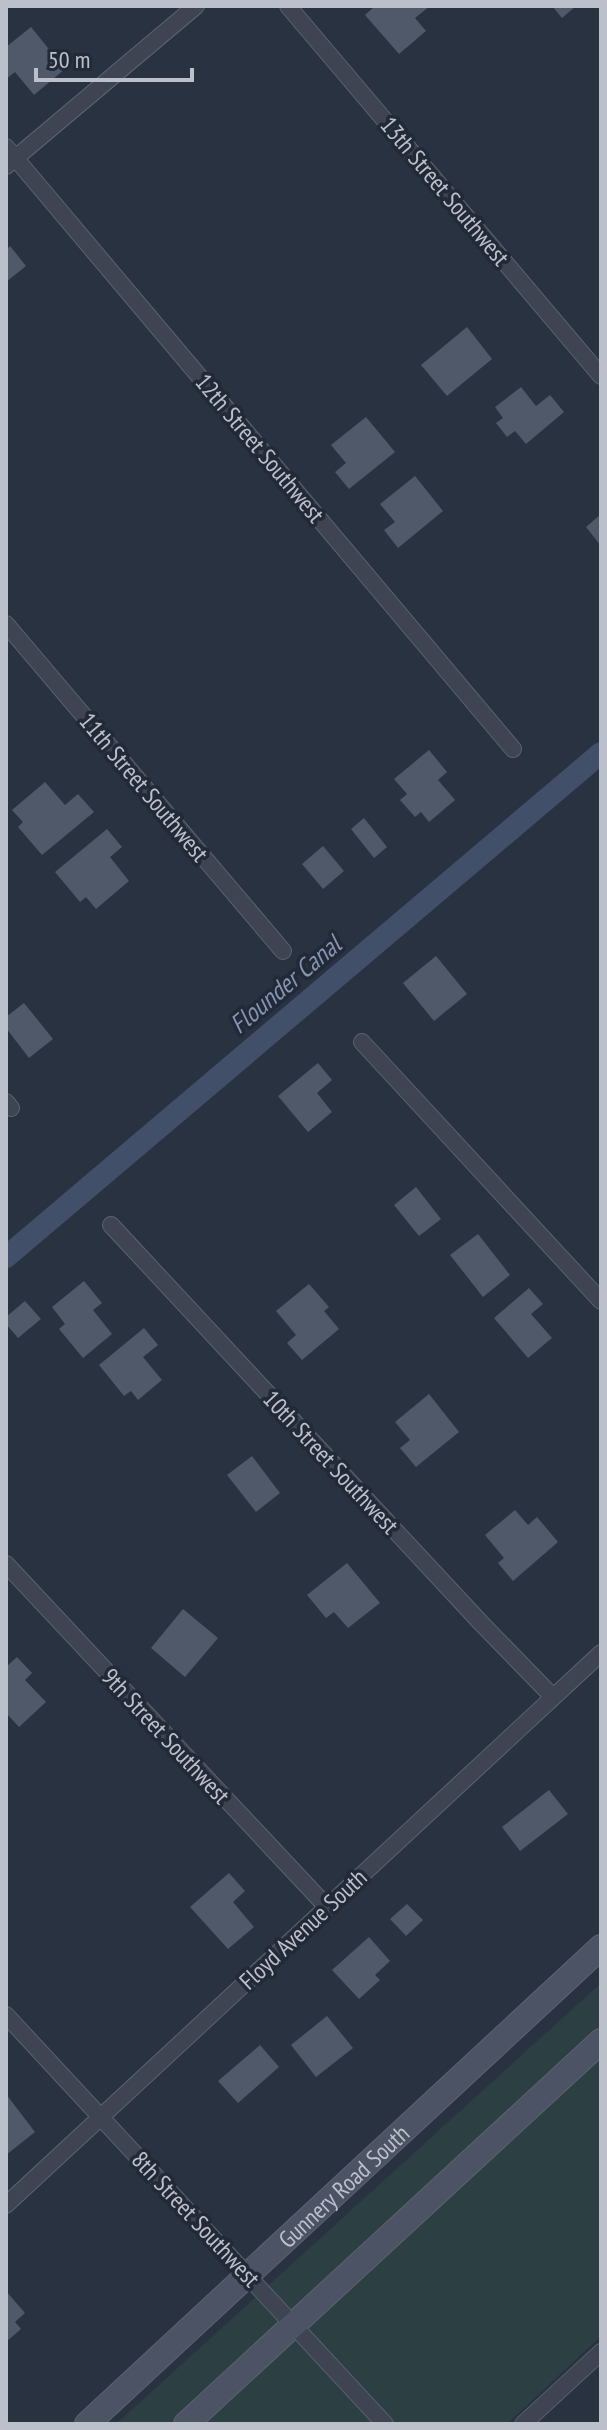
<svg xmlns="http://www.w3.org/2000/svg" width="607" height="2430" viewBox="0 0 607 2430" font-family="'PT Sans Narrow',sans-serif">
<rect width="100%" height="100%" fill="#293241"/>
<g fill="#2c4043">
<path d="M601,1983V2027L170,2424H116Z"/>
<path d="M601,2056V2336L507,2424H203Z"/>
</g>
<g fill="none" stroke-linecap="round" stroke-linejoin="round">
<path stroke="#414f69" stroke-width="22" d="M6,1257L601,753"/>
</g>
<g fill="#50596a">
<path d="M375,6H430L415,18L426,31L399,54L365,15Z"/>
<path d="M552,6H576L562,18Z"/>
<path d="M31,27L65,69L34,95L15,72L6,79V47Z"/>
<path d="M10,246L26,266L6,282V250Z"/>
<path d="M467,327L492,359L447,396L421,365Z"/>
<path d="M521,387L536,406L550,395L564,412L526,444L515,431L507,437L496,423L503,418L495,407Z"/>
<path d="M366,417L395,452L349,489L335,472L346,463L331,445Z"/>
<path d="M415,476L443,511L398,548L384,530L395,522L380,504Z"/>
<path d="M601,514V546L586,527Z"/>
<path d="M429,750L447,772L438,780L455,800L429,822L421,812L415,817L400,800L407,794L394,779Z"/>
<path d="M45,782L65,805L78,794L94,812L42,855L18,827L23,822L12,810Z"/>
<path d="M364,818L387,847L374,858L351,829Z"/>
<path d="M107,829L122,847L110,857L129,881L96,909L86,897L80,902L55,872Z"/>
<path d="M323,846L344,871L323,889L302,864Z"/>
<path d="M436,956L467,994L434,1021L403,983Z"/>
<path d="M24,1003L53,1039L29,1058L6,1028V1017Z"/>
<path d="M318,1063L332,1080L317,1093L332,1112L308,1132L278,1096Z"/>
<path d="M416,1187L441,1219L419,1236L394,1205Z"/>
<path d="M478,1234L510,1275L483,1297L450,1255Z"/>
<path d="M84,1281L102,1303L93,1310L112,1334L83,1358L59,1329L65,1324L52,1307Z"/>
<path d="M309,1284L329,1307L324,1311L339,1329L302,1360L287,1343L296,1335L276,1311Z"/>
<path d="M529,1288L543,1304L531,1314L552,1338L528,1358L494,1318Z"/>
<path d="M25,1301L41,1319L18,1338L6,1324V1317Z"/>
<path d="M144,1328L158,1345L143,1357L162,1380L138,1400L131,1391L124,1396L99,1365Z"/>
<path d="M429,1394L459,1432L416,1467L400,1448L410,1440L395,1422Z"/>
<path d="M252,1456L280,1493L256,1512L227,1475Z"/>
<path d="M515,1510L528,1525L537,1517L558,1542L513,1581L498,1563L504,1558L485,1535Z"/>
<path d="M347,1563L380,1603L348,1628L334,1612L326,1618L307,1595Z"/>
<path d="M183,1609L218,1638L185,1677L151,1648Z"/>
<path d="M17,1657L32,1673L25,1680L46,1702L19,1727L6,1713V1667Z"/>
<path d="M549,1790L568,1814L520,1851L502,1827Z"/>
<path d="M229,1873L245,1891L233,1902L254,1927L228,1949L190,1907Z"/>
<path d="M407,1904L423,1920L406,1936L390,1919Z"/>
<path d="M369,1937L390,1961L375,1975L380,1980L359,1999L332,1970Z"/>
<path d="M327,2016L353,2048L316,2077L291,2045Z"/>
<path d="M260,2045L279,2067L238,2103L218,2081Z"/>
<path d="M6,2094L35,2132L6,2155Z"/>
<path d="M6,2291L25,2313L15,2322L21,2329L6,2342Z"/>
</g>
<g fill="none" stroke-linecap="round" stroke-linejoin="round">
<defs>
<g id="minor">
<path d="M288,6L601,376"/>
<path d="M6,147L513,749"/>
<path d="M6,166L196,6"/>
<path d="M6,624L283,951"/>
<path d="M362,1042L601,1301"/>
<path d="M6,1102L11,1108"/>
<path d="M111,1225L481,1623L553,1697"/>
<path d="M6,1564L327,1907"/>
<path d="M6,2015L385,2424"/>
<path d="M6,2205L601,1653"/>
<path d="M523,2424L601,2352"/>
</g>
<g id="secondary">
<path id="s1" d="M87,2424L601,1947"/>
<path d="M186,2424L601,2041"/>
</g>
</defs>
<use href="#minor" stroke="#5c626f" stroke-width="18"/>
<use href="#secondary" stroke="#5c626f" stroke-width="26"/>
<use href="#minor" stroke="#3e4451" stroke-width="16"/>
<use href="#secondary" stroke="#4c5364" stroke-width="24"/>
</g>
<g text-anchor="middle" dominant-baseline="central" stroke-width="7" stroke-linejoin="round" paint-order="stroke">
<g font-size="24" fill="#bbc0cb" stroke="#222937">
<text transform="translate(445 191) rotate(50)">13th Street Southwest</text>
<text transform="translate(260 448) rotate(50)">12th Street Southwest</text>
<text transform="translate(144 787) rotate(50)">11th Street Southwest</text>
<text transform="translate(331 1462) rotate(47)">10th Street Southwest</text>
<text transform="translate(166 1736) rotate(47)">9th Street Southwest</text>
<text transform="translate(303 1929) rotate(-43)">Floyd Avenue South</text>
<text stroke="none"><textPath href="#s1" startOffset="350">Gunnery Road South</textPath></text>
<text transform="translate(196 2219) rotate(47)">8th Street Southwest</text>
</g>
<g font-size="26" font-style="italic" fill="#8594b0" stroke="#222937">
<text transform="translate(285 984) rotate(-40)">Flounder Canal</text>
</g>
</g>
<rect width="607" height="2430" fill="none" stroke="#bbc0cb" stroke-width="16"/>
<path d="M36 68v12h156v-12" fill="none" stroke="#bbc0cb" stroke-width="4"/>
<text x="48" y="68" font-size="24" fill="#bbc0cb" stroke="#222937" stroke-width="6" paint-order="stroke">50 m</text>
</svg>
